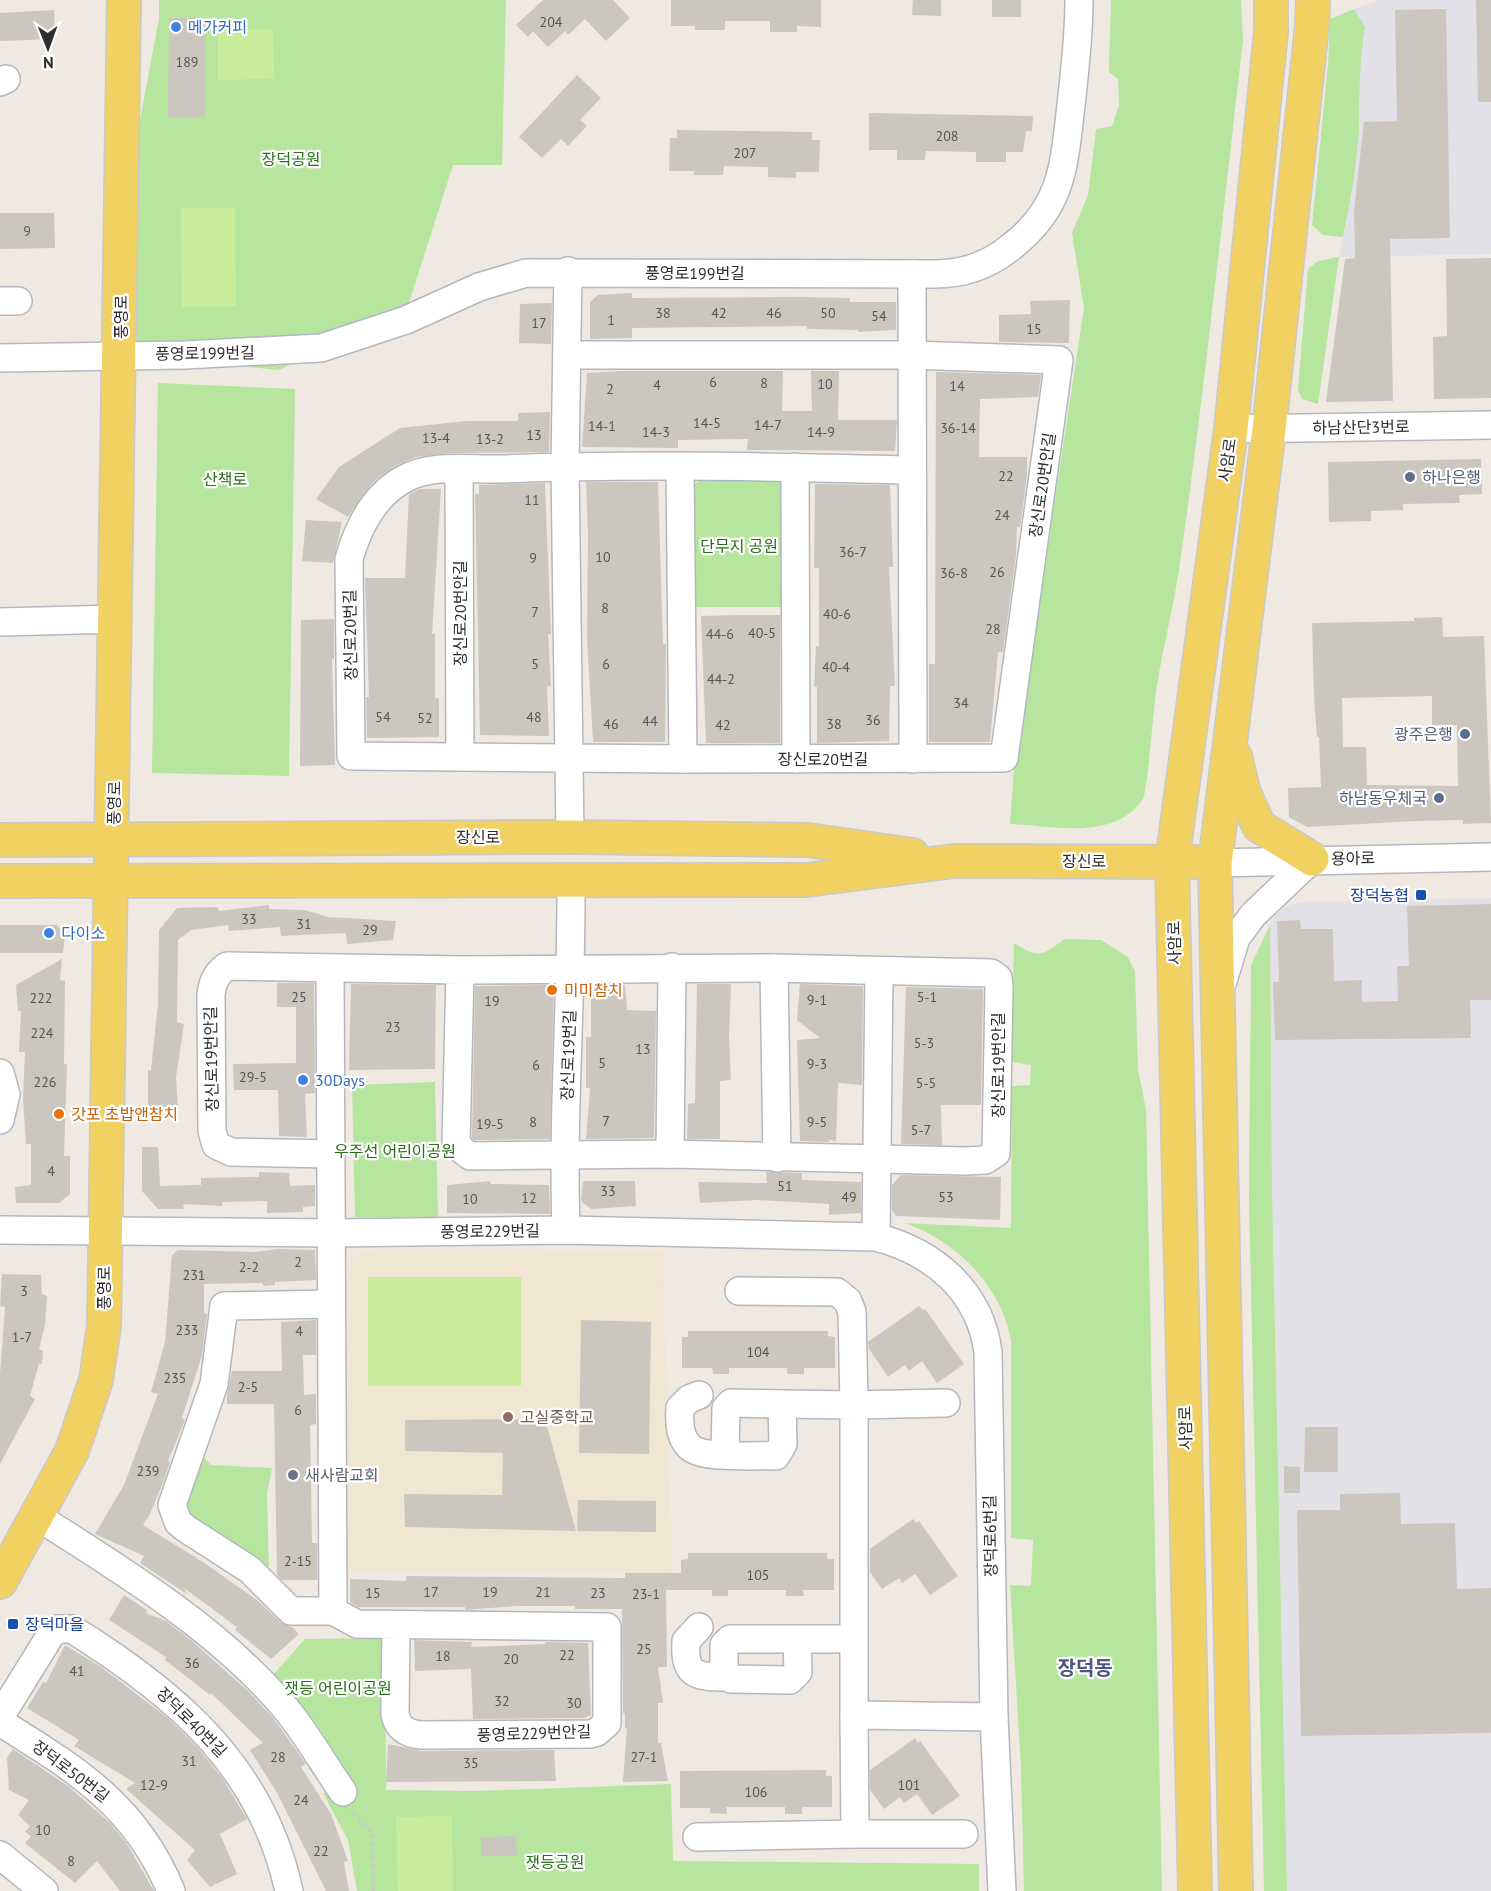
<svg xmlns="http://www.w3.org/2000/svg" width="1491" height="1891" viewBox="0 0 1491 1891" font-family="'PT Sans','Noto Sans KR',sans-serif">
<rect width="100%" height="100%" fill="#efe9e1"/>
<g fill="#e3e1e8">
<path d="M1381,0H1491V254L1339,257L1347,221L1359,125V64L1365,27L1354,9Z"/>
<path d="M1491,898V1891H1287L1272,1190L1270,925L1275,915L1290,905L1303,902Z"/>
</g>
<path fill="#f0e6d1" d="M377,1249L663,1250L672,1573L344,1571L351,1263L359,1252Z"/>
<g fill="#b6e59e">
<path d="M159,0H506L502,165H453L408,306L279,370L121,354L129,180L159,18Z"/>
<path d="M1111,0H1241L1243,40C1223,212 1205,385 1181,556C1175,602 1163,646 1156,691C1154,707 1147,792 1143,799C1115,841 1052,826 1010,824L1014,770L1084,308L1072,233L1088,195L1096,129L1112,126L1119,106L1118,79L1109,72Z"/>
<path d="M1354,9L1365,27C1360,60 1359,92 1359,125C1358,156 1350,206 1343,237L1323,235L1312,225L1328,65L1330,19Z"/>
<path d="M1339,257L1318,404L1302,399L1298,390L1308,269L1318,261Z"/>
<path d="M158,383L295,389L289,776L152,773Z"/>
<path d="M776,473L784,484L786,607H692V486L708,474Z"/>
<path d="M1270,925L1272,1190L1287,1891H1264L1249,1197L1251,965Z"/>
<path d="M1064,939L1101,940L1128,957L1135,972L1138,1069L1146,1110L1162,1891H1024L1021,1768L1010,1585L1031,1586L1033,1540L1011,1538V1341C1002,1287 956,1240 904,1223L1011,1228L1012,1086L1030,1085L1031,1065L1011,1062L1014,943C1038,958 1042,957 1064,939Z"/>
<path d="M435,1082L438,1217H355L352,1085Z"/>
<path d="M203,1456L211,1465L272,1468L267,1493L269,1573L183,1511Z"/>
<path d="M385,1638L386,1790L477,1791L671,1784L673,1861L979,1864V1891H357L348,1840L323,1793L343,1792L272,1676L305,1639Z"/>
</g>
<g fill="#c9ec9a">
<path d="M273,29L274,79L218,80V30Z"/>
<path d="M181,208H235L236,306L182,307Z"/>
<rect x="368" y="1277" width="153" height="109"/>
<path d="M452,1816L453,1891H398L396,1817Z"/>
</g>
<g fill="#cbc7bf" fill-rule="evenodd">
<path d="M543,0H613L630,18L606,41L585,19L568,35L565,31L548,47L533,31L528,37L516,25Z"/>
<path d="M671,0H821V27L797,26V32H770V21H725V30H695V26H671Z"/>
<path d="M913,0H941V16L912,15Z"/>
<rect x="992" y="0" width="29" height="17"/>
<path d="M1476,0H1491V102H1478Z"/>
<path d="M1446,9L1450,238L1390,239L1393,401L1326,402L1345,259L1355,258L1354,210L1364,122L1397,121L1395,10Z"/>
<path d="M54,10L55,39L0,41V13Z"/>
<path d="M169,18H205V117H168Z"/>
<path d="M577,75L601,98L580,120L587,126L568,146L561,139L542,158L519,137Z"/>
<path d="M869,113L1033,116L1032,131H1026L1023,152H1006V162H976V152L926,151L925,160H897V150H869Z"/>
<path d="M677,130L812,132V140H820L819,172H796V178L768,177V167L724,166L723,175H694V171H669L670,138H677Z"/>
<path d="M0,213H54L55,248L0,249Z"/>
<path d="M1491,258V398L1434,399L1433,337L1447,336L1446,259Z"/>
<path d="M632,293V298L798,297L850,298V302H896V330L858,332V330L807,329V326L632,328V338L590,339V302L598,295Z"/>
<path d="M1070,300L1069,343L999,342V315L1031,314L1030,301Z"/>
<path d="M552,303L551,344L519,343L520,304Z"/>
<path d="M621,371H783L782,411H812L811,371H839L838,420H897L895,451L747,450L748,439L678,440V448L582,447L587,373Z"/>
<path d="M936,372L1041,375L1038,397L980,399L979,457H1027V476L1020,527H1017L1016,556L1003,652H998L990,742H929V664H935Z"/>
<path d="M550,412L549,452L451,453L416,457L395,466L373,482L348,517L316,499L339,467L400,428L467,421H518V413Z"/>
<path d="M1481,459L1482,494L1459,495L1460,503L1403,504V510L1371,511V521L1329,522L1328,462Z"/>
<path d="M586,482H658L663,644H666L665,742H593L587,639L588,534Z"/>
<path d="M545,483L551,634H548L551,686H547L549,736L480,735L475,494H479V485Z"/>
<path d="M815,484L890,485L893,567H889L895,686H890L889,741L817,743V687H814L816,646H819V568H814Z"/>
<path d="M420,489H441L432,634H435V698H439V737L367,738L366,697H369L365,578H405L409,494Z"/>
<path d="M306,520L342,522L333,563L302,561Z"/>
<path d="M743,615H780V743H706L701,616Z"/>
<path d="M1442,617L1443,637L1484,636L1491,823L1463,824V820L1416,821L1307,827L1289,817L1288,788L1321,787L1319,737H1317L1314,698L1312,623L1414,621V618ZM1432,696V725H1457L1458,786L1367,785L1366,747H1343L1342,698Z"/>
<path d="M334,619V659H332L335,765L300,766L301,620Z"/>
<path d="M1491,904V1000H1470L1471,1038L1275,1040L1273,982H1279L1277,921L1300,920L1301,929H1333L1334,981L1362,980V1002L1398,1001L1397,966H1409L1407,906Z"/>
<path d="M269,905V909L305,910L328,917L396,921L393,940L347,944L346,933L281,936L280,927L229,931L228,925L191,930L178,940L177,1022L184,1024L176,1077L178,1108H148V1070H151L158,1004L159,930L177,908L218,907L219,911Z"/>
<path d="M0,925H57L65,935L63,953H0Z"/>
<path d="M62,959L60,980L65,981L64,1064H67L64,1156H70V1194L59,1203H16L15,1187L31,1185V1144H26L23,1098L25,1052H19L21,1011H18L16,985Z"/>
<path d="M277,983H314L315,1093L305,1094L307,1137L279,1136L278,1090H234L233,1064L296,1063V1007H277Z"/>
<path d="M351,984L436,985L435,1069L349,1070Z"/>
<path d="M697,984H731L729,1036L731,1080L720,1081V1139H687L688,1104L695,1103Z"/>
<path d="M800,984L863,986L862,1085L838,1083L836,1141L829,1140V1142L800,1141L797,1040L820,1038L797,1020Z"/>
<path d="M554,985L550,1139L475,1140L472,1138L475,986Z"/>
<path d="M591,985H625L627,1010L656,1011L654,1138L586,1139L590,1088H586V1037H591Z"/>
<path d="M906,987L983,989L981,1105H941L942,1145L901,1144Z"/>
<path d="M142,1147H158L160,1186L201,1185V1178L259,1177V1172L289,1173L290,1186L315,1185V1206L303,1207V1212L267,1213V1201L222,1202V1206L183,1204L184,1209H158L142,1191Z"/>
<path d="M766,1172L802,1173V1180L861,1182V1213L829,1215V1204L757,1200L700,1203L698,1182L767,1183Z"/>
<path d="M901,1175L1001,1177L1000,1220L896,1216L892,1210V1185Z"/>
<path d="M490,1181L491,1184L549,1185L550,1214L447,1213V1185Z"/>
<path d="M583,1181H635L636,1206L591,1209L581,1201Z"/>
<path d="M278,1249L315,1250L316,1280L275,1282V1285L264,1286L262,1283L204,1284V1313L207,1314L202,1355L182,1418L185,1420L168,1461L170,1462L164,1480L150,1514L143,1525L203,1562L258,1601L280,1622L292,1627L299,1634L271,1659L235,1630L237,1627L184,1588L187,1594L140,1563L144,1556L95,1534L124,1485L158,1394L151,1392L165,1342L172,1255L178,1250L255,1252Z"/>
<path d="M2,1274L41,1275L42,1294L47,1296L45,1325L39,1349L43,1351L42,1364L39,1363L30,1396L35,1399L0,1464V1374L5,1307L0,1306Z"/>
<path d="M919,1306L923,1310L925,1309L964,1364L937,1383L922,1361L909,1371L905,1365L888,1377L869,1349L868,1342Z"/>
<path d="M316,1320V1355H303L304,1395L316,1394V1424L310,1425L312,1543H317V1580H282L277,1575L274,1404H227V1394L232,1371H282L281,1322Z"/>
<path d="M581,1320L651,1322L649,1454L579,1453Z"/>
<path d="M688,1331H828V1336L835,1337V1368H804V1374H787V1368H729V1374H713L712,1368H682V1337H688Z"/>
<path d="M545,1419L576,1531L405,1527L404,1494L502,1495L503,1453L405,1451V1420Z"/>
<path d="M1305,1427H1338V1472H1304Z"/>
<path d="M1284,1466L1300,1467V1493H1284Z"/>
<path d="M1400,1493L1401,1524L1455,1523L1457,1589L1491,1588V1733L1301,1736L1297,1510H1340V1494Z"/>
<path d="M578,1500L656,1501V1532L577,1531Z"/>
<path d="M913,1519L916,1523L919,1521L958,1576L930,1595L915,1574L902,1583L899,1578L882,1589L870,1572V1549Z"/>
<path d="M688,1553H827V1559H834V1590H803L804,1596H786V1590H728V1596H712V1590H666L667,1667H658L663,1703H658V1743H661L668,1781L623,1782L627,1728H625V1713H623L622,1609H575V1606H517L465,1610V1607H358L350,1602V1579L406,1581V1576L625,1578V1573H681V1560L688,1559Z"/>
<path d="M124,1595L147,1610L146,1613L166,1621L192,1641L249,1692L274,1719L306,1764L301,1767L331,1814L348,1861L344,1862L349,1891H326L277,1793L250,1750L263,1743L211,1693L210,1695L165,1660L166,1657L109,1620Z"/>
<path d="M414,1640L472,1642L471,1647L545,1644V1642L588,1643L591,1715L585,1718L473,1719L471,1669L415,1671Z"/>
<path d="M65,1645L101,1667L169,1719L198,1748L223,1779L247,1819L220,1834L237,1874L210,1887L187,1860L195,1850L126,1789L135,1783L74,1746L79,1740L27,1708L43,1682L46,1683Z"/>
<path d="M915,1738L918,1743L920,1741L960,1796L932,1815L917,1794L904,1803L900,1797L884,1809L870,1790V1770Z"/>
<path d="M388,1744L422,1751L554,1750L556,1781L386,1782Z"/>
<path d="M13,1749L68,1786L110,1823L127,1844L154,1891H120L97,1861L75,1883L25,1843L31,1836L25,1832L30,1826L18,1815L29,1800L9,1790L7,1758Z"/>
<path d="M826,1770V1776H832V1807H802V1814H785V1807H726L727,1814L710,1813V1808H680V1771Z"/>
<path d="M516,1836L517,1856H481V1837Z"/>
</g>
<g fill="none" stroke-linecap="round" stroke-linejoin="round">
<defs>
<g id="minor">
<path d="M0,82L6,79"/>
<path d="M568,271L565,466L570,837"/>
<path d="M912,274L913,759"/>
<path d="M0,301H18"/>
<path d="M567,355H910L1059,360L1004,758L683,759L351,756L349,559C358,527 373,496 404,479C432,463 471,470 502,469C639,463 776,467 912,470"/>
<path d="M0,358L184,355L321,348L406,320L479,287L526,273L935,274C963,274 989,265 1011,247C1063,207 1064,166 1071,105C1075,70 1079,36 1079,0"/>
<path d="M1231,429L1491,425"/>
<path d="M680,467L683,759"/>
<path d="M795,467L796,759"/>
<path d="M459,470L460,756"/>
<path d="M0,622L117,619"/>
<path d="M1215,863L1491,857"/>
<path d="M774,968L777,1158"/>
<path d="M330,969L333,1611"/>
<path d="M1223,981L1236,938L1253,915L1312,859"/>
<path d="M0,1073L6,1094L0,1120"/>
<path d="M330,1154L231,1152L216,1145L212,1131L211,994C213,981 216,974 227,966L460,970L774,968L991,973L998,978L999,987L996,1153L985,1160L965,1161L670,1154L470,1156L456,1145L460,970"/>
<path d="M670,1154L672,967"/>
<path d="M0,1230L333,1233L566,1230L876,1237C934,1252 980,1291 988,1352L994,1717L1002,1891"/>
<path d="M566,1230C562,1113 572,996 571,880"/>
<path d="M876,1237L879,971"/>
<path d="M739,1291L837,1292L848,1301L852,1312L854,1405L946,1403"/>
<path d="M331,1304L224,1306L214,1384L172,1505L178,1522L185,1528L250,1570L291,1611H333L357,1624L607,1627V1723L597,1732L590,1734L422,1735C408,1734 398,1729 395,1714L396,1625"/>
<path d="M699,1395L689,1399L680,1408C679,1421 679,1439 691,1448C705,1459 757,1455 776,1456L783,1444L782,1404L854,1405V1715"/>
<path d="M725,1454L726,1408L731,1403L782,1404"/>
<path d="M38,1517C123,1571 221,1631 286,1709C307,1734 324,1765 343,1792"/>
<path d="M699,1627L686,1641C684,1675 695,1677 726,1677"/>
<path d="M797,1639H730L724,1645V1672L731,1679L790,1680L798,1672L797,1639H853"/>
<path d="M0,1717L50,1636L57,1629H72C176,1694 262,1766 289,1891"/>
<path d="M0,1722C75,1769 136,1805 171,1891"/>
<path d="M964,1834H855L854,1715L994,1717"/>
<path d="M697,1837L855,1834"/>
<path d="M0,1855L44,1891"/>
</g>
<g id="major">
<path d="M1235,756L1244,793L1259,826L1312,859"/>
<path d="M0,840L570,837L808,840L912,855"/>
<path d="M0,881L806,880L954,861L1194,862"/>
<path d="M0,1582L72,1451L96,1380L104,1326L124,0"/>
<path d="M1195,1891L1172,862L1231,429L1271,32V0"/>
<path d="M1236,1891L1215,863L1269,429L1312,26L1313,0"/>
</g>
</defs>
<use href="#minor" stroke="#b4b7c1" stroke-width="30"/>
<use href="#major" stroke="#c9c9c9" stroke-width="36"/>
<path stroke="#c9c9c9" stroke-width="3" stroke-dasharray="4.5 3" stroke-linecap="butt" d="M353,1812L373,1833V1891"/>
<use href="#minor" stroke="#fff" stroke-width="27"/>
<use href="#major" stroke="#f2d163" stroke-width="33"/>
</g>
<g fill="#3f7fe0" stroke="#fff" stroke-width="2">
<circle cx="176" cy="27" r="6"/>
<circle cx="49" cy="933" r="6"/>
<circle cx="303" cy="1080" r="6"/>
</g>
<g fill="#5c6f8a" stroke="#fff" stroke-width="2">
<circle cx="1410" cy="477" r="6"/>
<circle cx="1465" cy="734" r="6"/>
<circle cx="1439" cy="798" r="6"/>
</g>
<g fill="#1a4fb4" stroke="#fff" stroke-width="2">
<rect x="1415" y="889" width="12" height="12" rx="3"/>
<rect x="7" y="1618" width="12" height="12" rx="3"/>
</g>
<g fill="#e8710a" stroke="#fff" stroke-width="2">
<circle cx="552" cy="990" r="6"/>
<circle cx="59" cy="1114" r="6"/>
</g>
<circle fill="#8d6e63" stroke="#fff" stroke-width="2" cx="508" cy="1417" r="6"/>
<circle fill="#6b7280" stroke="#fff" stroke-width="2" cx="293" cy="1475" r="6"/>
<g text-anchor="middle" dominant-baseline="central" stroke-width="4.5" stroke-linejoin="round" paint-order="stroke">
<g font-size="14" fill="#555452">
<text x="551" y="22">204</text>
<text x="187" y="62">189</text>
<text x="947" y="136">208</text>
<text x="745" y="153">207</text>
<text x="27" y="231">9</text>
<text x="663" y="313">38</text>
<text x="719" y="313">42</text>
<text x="774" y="313">46</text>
<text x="828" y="313">50</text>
<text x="879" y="316">54</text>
<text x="611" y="320">1</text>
<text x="539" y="323">17</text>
<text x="1034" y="329">15</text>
<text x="713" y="382">6</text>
<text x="764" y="383">8</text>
<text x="825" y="384">10</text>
<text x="657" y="385">4</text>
<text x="957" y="386">14</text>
<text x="610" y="389">2</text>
<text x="707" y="423">14-5</text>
<text x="768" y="425">14-7</text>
<text x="602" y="426">14-1</text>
<text x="958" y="428">36-14</text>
<text x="656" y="432">14-3</text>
<text x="821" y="432">14-9</text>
<text x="534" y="435">13</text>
<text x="436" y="438">13-4</text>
<text x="490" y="439">13-2</text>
<text x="1006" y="476">22</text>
<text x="532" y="500">11</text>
<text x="1002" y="515">24</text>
<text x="853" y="552">36-7</text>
<text x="603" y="557">10</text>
<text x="533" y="558">9</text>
<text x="997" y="572">26</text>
<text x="954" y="573">36-8</text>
<text x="605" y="608">8</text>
<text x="535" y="612">7</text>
<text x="837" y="614">40-6</text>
<text x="993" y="629">28</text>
<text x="762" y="633">40-5</text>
<text x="720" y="634">44-6</text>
<text x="535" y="664">5</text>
<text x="606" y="664">6</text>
<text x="836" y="667">40-4</text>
<text x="721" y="679">44-2</text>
<text x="961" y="703">34</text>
<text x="383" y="717">54</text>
<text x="534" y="717">48</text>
<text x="425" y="718">52</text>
<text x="873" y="720">36</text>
<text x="650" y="721">44</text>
<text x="611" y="724">46</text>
<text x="834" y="724">38</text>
<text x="723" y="725">42</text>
<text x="249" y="919">33</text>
<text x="304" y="924">31</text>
<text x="370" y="930">29</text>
<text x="299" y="997">25</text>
<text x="927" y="997">5-1</text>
<text x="41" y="998">222</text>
<text x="817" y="1000">9-1</text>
<text x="492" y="1001">19</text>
<text x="393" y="1027">23</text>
<text x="42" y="1033">224</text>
<text x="924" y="1043">5-3</text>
<text x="643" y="1049">13</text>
<text x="602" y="1063">5</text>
<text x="817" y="1064">9-3</text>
<text x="536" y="1065">6</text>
<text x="253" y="1077">29-5</text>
<text x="45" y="1082">226</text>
<text x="926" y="1083">5-5</text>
<text x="606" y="1121">7</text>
<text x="533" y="1122">8</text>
<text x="817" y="1122">9-5</text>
<text x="490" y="1124">19-5</text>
<text x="921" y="1130">5-7</text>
<text x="51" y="1171">4</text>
<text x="785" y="1186">51</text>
<text x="608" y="1191">33</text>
<text x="849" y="1197">49</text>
<text x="946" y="1197">53</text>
<text x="529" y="1198">12</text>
<text x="470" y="1199">10</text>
<text x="298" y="1262">2</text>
<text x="249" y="1267">2-2</text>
<text x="194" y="1275">231</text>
<text x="24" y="1291">3</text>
<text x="187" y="1330">233</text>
<text x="299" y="1331">4</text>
<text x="22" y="1337">1-7</text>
<text x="758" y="1352">104</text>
<text x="175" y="1378">235</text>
<text x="248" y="1387">2-5</text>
<text x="298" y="1410">6</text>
<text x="148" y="1471">239</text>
<text x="298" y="1561">2-15</text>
<text x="758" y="1575">105</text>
<text x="431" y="1592">17</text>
<text x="490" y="1592">19</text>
<text x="543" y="1592">21</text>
<text x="373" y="1593">15</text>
<text x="598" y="1593">23</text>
<text x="646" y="1594">23-1</text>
<text x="644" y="1649">25</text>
<text x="567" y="1655">22</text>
<text x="443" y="1656">18</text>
<text x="511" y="1659">20</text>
<text x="192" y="1663">36</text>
<text x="77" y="1671">41</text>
<text x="502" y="1701">32</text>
<text x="574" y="1703">30</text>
<text x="278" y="1757">28</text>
<text x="644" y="1757">27-1</text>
<text x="189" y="1761">31</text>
<text x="471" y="1763">35</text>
<text x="154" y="1785">12-9</text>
<text x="909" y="1785">101</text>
<text x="756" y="1792">106</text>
<text x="301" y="1800">24</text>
<text x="43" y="1830">10</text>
<text x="321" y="1851">22</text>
<text x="71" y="1861">8</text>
</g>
<g font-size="16" fill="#366cbe" stroke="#fff" text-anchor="start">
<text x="188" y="27">메가커피</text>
<text x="61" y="933">다이소</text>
<text x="315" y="1080">30Days</text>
</g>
<g font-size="16" fill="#2c6e1b" stroke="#fff">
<text x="291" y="159">장덕공원</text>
<text x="225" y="479">산책로</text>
<text x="739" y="546">단무지 공원</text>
<text x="395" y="1151">우주선 어린이공원</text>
<text x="338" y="1688">잿등 어린이공원</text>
<text x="555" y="1862">잿등공원</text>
</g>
<g font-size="16" fill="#2e2e2e" stroke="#fff">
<text x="695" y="273">풍영로199번길</text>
<text transform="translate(121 317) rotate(-90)">풍영로</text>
<text transform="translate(205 353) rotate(-1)">풍영로199번길</text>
<text transform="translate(1361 427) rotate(-1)">하남산단3번로</text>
<text transform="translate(1227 460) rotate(-82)">사암로</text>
<text transform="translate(1042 485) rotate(-82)">장신로20번안길</text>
<text transform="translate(460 613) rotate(-90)">장신로20번안길</text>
<text transform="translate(350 635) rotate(-91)">장신로20번길</text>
<text x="823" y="759">장신로20번길</text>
<text transform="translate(114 803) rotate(-89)">풍영로</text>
<text x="478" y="837">장신로</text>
<text transform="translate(1353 858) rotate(-1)">용아로</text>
<text x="1084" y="861">장신로</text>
<text transform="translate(1174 943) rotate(-91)">사암로</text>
<text transform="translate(568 1055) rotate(-88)">장신로19번길</text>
<text transform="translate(211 1059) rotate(-91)">장신로19번안길</text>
<text transform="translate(998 1065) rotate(-90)">장신로19번안길</text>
<text transform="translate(490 1231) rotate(-1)">풍영로229번길</text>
<text transform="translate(104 1288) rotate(-90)">풍영로</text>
<text transform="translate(1185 1428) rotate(-91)">사암로</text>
<text transform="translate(990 1536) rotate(-91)">장덕로6번길</text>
<text transform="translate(192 1722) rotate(45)">장덕로40번길</text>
<text transform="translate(534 1733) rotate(-2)">풍영로229번안길</text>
<text transform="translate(71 1771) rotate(37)">장덕로50번길</text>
</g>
<g font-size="16" fill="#4e5e75" stroke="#fff" text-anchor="end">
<text x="1422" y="477" text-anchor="start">하나은행</text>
<text x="1453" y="734">광주은행</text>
<text x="1427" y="798">하남동우체국</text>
</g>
<g font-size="16" fill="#164399" stroke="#fff" text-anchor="end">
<text x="1409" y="895">장덕농협</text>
<text x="25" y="1624" text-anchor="start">장덕마을</text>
</g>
<g font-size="16" fill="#c56008" stroke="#fff" text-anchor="start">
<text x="564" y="990">미미참치</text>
<text x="71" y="1114">갓포 초밥앤참치</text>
</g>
<g font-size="16" fill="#785e54" stroke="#fff" text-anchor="start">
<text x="520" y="1417">고실중학교</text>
</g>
<g font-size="16" fill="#5b616d" stroke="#fff" text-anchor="start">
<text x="305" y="1475">새사람교회</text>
</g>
<g font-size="20" font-weight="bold" fill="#4d5680" stroke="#fff">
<text x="1085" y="1668">장덕동</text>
</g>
</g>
<g transform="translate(48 48) rotate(179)" stroke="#ffffff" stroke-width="4.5" paint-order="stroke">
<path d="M0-4.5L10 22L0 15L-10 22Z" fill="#2e2e2e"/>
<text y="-9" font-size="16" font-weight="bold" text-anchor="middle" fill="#2e2e2e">N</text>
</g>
</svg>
